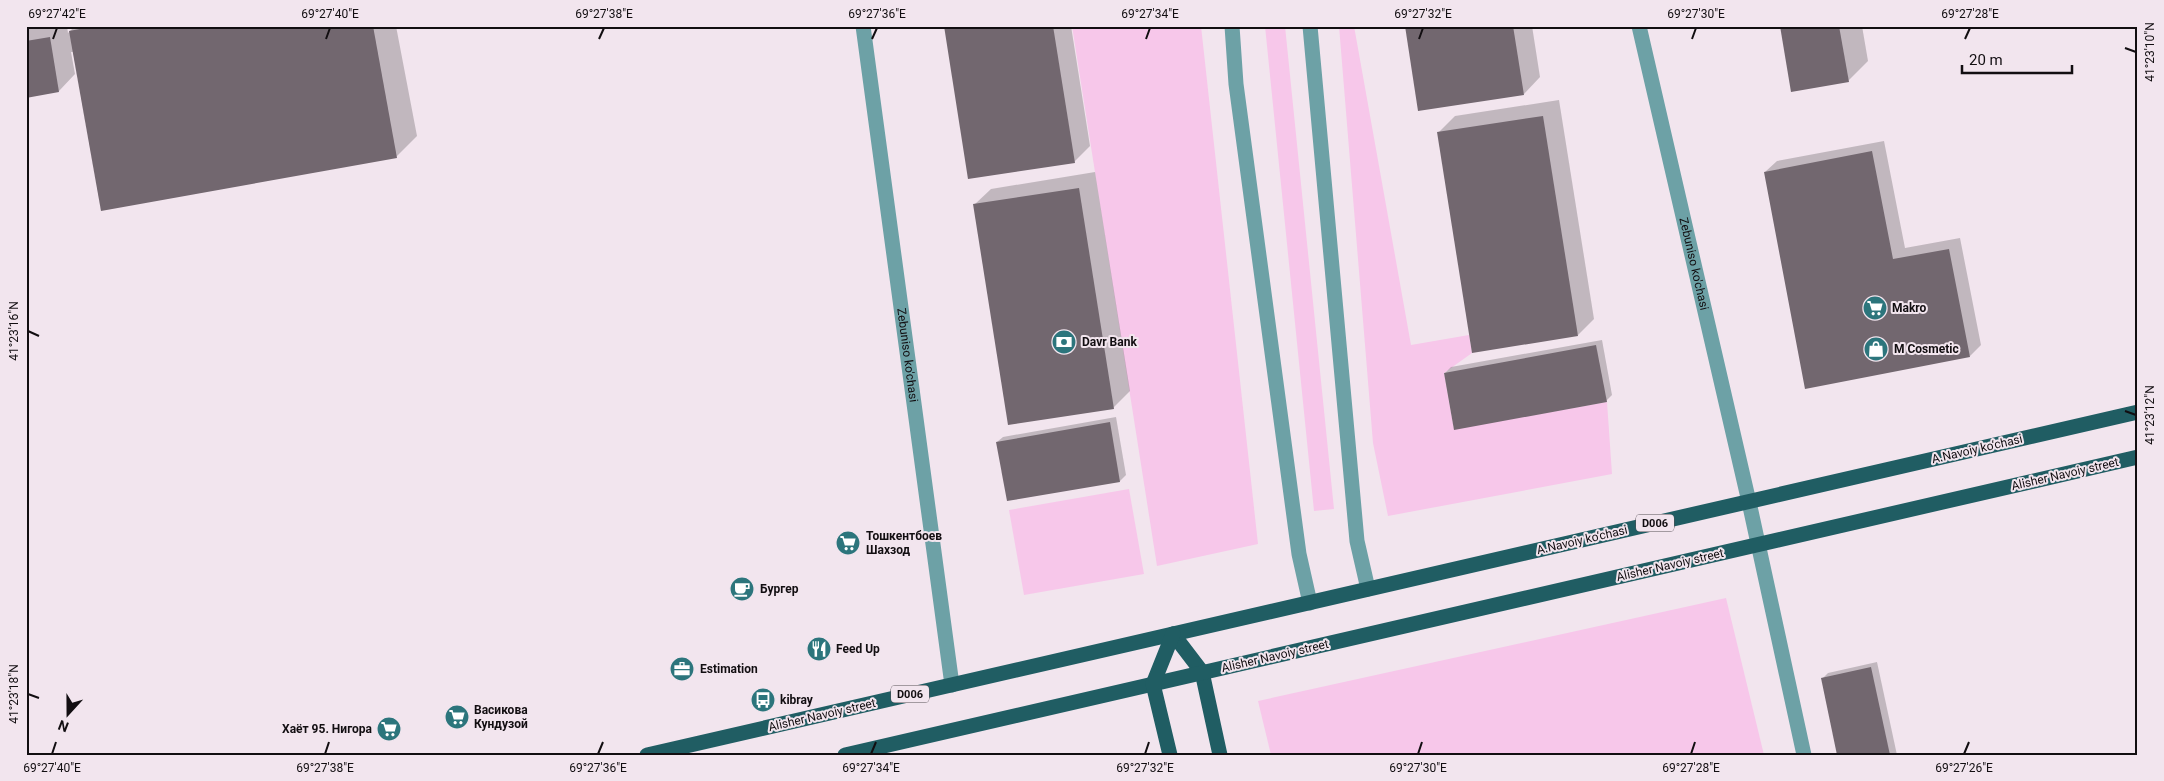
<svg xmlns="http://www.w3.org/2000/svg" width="2164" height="781" viewBox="0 0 2164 781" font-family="Roboto,sans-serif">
<rect width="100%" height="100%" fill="#f2e5ee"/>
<g fill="#f7c7ea">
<path d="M1072,26H1201L1258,544L1157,566Z"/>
<path d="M1265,26H1285L1334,509L1314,511Z"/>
<path d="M1339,26H1354L1411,345L1469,335L1472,353L1444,373L1454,429L1607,402L1612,474L1388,516L1373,443Z"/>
<path d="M1129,489L1144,574L1024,595L1009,510Z"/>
<path d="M1726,598L1764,755H1271L1258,701Z"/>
</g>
<g fill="#0003">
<path d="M40,26H67L68,33L75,26H396L417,136L396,157L74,52H71L75,74L59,91L26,96V29Z"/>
<path d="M946,26H1071L1090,146L1074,162Z"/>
<path d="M1406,26H1532L1540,77L1524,94Z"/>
<path d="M1782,26H1862L1868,61L1848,81Z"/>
<path d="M1559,100L1594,319L1578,335L1439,132L1455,116Z"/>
<path d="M1884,141L1905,248L1960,238L1981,345L1970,356L1765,172L1777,161Z"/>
<path d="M1095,172L1130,391L1113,408L974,205L991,189Z"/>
<path d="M1602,340L1612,395L1606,401L1445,373L1451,367Z"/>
<path d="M1116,417L1126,475L1120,481L1008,500L997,442L1003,437Z"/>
<path d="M1877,662L1897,755H1839L1822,679L1828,673Z"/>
</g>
<g fill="#72676f">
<path d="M95,26H373L397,158L101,211L69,31Z"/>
<path d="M944,26H1053L1075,163L968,179Z"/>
<path d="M1405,26H1513L1524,95L1418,111Z"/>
<path d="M1780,26H1839L1849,82L1791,92Z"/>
<path d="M50,37L59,92L26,98V41Z"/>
<path d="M1543,116L1578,336L1472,353L1437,132Z"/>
<path d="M1872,151L1893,259L1949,249L1970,357L1805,389L1764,172Z"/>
<path d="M1079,188L1114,409L1008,425L973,204Z"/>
<path d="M1596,345L1607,402L1454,430L1444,373Z"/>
<path d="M1110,422L1120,482L1007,501L996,442Z"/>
<path d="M1871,667L1890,755H1837L1821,678Z"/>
</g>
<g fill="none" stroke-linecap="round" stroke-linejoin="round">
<g stroke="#6da1a6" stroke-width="15">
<path id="s1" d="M863,26L952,685"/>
<path d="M1232,26L1236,84L1299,554L1310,603"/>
<path d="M1310,26L1357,541L1368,589"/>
<path id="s2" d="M1639,26L1749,502L1804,755"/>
</g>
<g stroke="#205d63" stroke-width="15">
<path d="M1173,634L1202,672L1220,755"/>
<path d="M647,755L2138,412"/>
<path d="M845,755L2138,457"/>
<path d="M1170,755L1153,684L1173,634"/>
</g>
</g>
<path fill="none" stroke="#120e11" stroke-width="2" d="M53,39L57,28M326,39L330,28M599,39L604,28M872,39L877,28M1146,39L1150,28M1419,39L1423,28M1692,39L1696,28M1965,39L1970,28M2125,48L2136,52M28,331L39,336M2125,411L2136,415M28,694L39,698M52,754L56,742M325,754L329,742M598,754L603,742M871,754L876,742M1145,754L1149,742M1418,754L1422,742M1691,754L1695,742M1964,754L1969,742"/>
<defs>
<symbol id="supermarket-disc" viewBox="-11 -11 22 22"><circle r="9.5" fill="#2c757c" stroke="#f2e5ee"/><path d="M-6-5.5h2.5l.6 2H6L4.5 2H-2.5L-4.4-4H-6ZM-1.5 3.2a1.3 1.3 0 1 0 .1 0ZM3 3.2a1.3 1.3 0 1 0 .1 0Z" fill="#fff"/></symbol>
<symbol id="bank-disc" viewBox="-11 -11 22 22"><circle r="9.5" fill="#2c757c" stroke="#f2e5ee"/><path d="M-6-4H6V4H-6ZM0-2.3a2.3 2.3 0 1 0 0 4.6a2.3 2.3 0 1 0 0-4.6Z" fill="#fff"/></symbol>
<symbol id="shop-disc" viewBox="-11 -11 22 22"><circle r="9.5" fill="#2c757c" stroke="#f2e5ee"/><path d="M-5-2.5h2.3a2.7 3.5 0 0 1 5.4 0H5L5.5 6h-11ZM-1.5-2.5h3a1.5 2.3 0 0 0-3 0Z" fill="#fff"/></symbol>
<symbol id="cafe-disc" viewBox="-11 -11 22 22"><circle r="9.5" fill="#2c757c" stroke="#f2e5ee"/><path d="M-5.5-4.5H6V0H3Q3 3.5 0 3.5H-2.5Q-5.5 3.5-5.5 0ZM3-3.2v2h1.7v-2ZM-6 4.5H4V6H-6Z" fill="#fff"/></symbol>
<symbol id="restaurant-disc" viewBox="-11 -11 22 22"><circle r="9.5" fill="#2c757c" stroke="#f2e5ee"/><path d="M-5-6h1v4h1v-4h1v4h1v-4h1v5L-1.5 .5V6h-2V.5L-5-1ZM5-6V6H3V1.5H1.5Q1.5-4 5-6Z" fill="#fff"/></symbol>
<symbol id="office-disc" viewBox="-11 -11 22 22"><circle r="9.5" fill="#2c757c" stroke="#f2e5ee"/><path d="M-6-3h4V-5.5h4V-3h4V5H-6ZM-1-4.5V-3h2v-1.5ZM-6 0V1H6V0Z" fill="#fff"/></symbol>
<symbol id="bus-disc" viewBox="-11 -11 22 22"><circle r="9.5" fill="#2c757c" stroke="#f2e5ee"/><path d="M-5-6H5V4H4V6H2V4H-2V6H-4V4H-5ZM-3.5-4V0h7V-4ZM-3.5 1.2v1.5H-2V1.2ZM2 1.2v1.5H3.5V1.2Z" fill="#fff"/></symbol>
</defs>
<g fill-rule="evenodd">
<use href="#supermarket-disc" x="1861" y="294" width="28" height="28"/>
<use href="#bank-disc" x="1050" y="328" width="28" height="28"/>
<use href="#shop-disc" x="1862" y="335" width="28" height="28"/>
<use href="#supermarket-disc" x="834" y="529" width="28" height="28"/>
<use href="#cafe-disc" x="728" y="575" width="28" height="28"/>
<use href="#restaurant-disc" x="805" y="635" width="28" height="28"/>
<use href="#office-disc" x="668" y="655" width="28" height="28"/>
<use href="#bus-disc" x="749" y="686" width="28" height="28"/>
<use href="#supermarket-disc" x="443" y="703" width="28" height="28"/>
<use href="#supermarket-disc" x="375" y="715" width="28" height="28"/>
</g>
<g text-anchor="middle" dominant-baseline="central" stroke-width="4" stroke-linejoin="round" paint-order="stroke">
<g fill="#f2e5ee" stroke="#554e53" stroke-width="1">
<rect x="1636" y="514.5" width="38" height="17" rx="4"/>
<rect x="891" y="685.5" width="38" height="17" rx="4"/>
</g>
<g font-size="11" font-weight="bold" fill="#120e11">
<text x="1655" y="523">D006</text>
<text x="910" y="694">D006</text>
</g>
<g font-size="12" fill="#120e11" stroke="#f2e5ee">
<text stroke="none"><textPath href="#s2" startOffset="244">Zebuniso ko'chasi</textPath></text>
<text stroke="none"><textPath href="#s1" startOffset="332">Zebuniso ko'chasi</textPath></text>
<text transform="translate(1977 449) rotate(-13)">A.Navoiy ko‘chasi</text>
<text transform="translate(2065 474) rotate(-13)">Alisher Navoiy street</text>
<text transform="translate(1582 540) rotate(-13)">A.Navoiy ko‘chasi</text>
<text transform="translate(1670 565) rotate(-13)">Alisher Navoiy street</text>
<text transform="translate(1275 656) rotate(-13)">Alisher Navoiy street</text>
<text transform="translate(822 715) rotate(-13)">Alisher Navoiy street</text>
</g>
<g font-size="12" font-weight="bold" fill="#120e11" stroke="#f2e5ee" text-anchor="start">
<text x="1892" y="308">Makro</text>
<text x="1082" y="342">Davr Bank</text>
<text x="1894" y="349">M Cosmetic</text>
<text x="866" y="536">Тошкентбоев<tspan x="866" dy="14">Шахзод</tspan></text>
<text x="760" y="589">Бургер</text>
<text x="836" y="649">Feed Up</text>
<text x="700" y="669">Estimation</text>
<text x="780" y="700">kibray</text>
<text x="474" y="710">Васикова<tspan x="474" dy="14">Кундузой</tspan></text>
<text x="372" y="729" text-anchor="end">Хаёт 95. Нигора</text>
</g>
</g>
<rect width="2164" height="781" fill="none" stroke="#f2e5ee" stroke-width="55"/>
<g transform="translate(68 714) rotate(201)" stroke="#f2e5ee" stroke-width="4" paint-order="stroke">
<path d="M0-4L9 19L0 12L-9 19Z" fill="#120e11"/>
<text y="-8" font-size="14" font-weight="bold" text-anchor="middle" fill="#120e11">N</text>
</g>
<path d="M1962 65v8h110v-8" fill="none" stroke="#120e11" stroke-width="2.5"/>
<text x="1969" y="65" font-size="15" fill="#120e11" stroke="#f2e5ee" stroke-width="4" paint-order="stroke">20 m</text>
<rect x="28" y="28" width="2108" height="726" fill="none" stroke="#120e11" stroke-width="2"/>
<g font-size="12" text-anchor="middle" fill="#120e11">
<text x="57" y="18">69°27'42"E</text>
<text x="330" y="18">69°27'40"E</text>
<text x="604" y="18">69°27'38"E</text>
<text x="877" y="18">69°27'36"E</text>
<text x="1150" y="18">69°27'34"E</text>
<text x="1423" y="18">69°27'32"E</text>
<text x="1696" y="18">69°27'30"E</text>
<text x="1970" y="18">69°27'28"E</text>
<text transform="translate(2150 52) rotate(-90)" y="4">41°23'10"N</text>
<text transform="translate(14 331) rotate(-90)" y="4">41°23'16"N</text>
<text transform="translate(2150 415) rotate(-90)" y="4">41°23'12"N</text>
<text transform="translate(14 694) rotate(-90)" y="4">41°23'18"N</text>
<text x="52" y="772">69°27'40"E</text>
<text x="325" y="772">69°27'38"E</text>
<text x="598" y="772">69°27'36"E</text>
<text x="871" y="772">69°27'34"E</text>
<text x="1145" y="772">69°27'32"E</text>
<text x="1418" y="772">69°27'30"E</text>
<text x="1691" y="772">69°27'28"E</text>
<text x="1964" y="772">69°27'26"E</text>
</g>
</svg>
